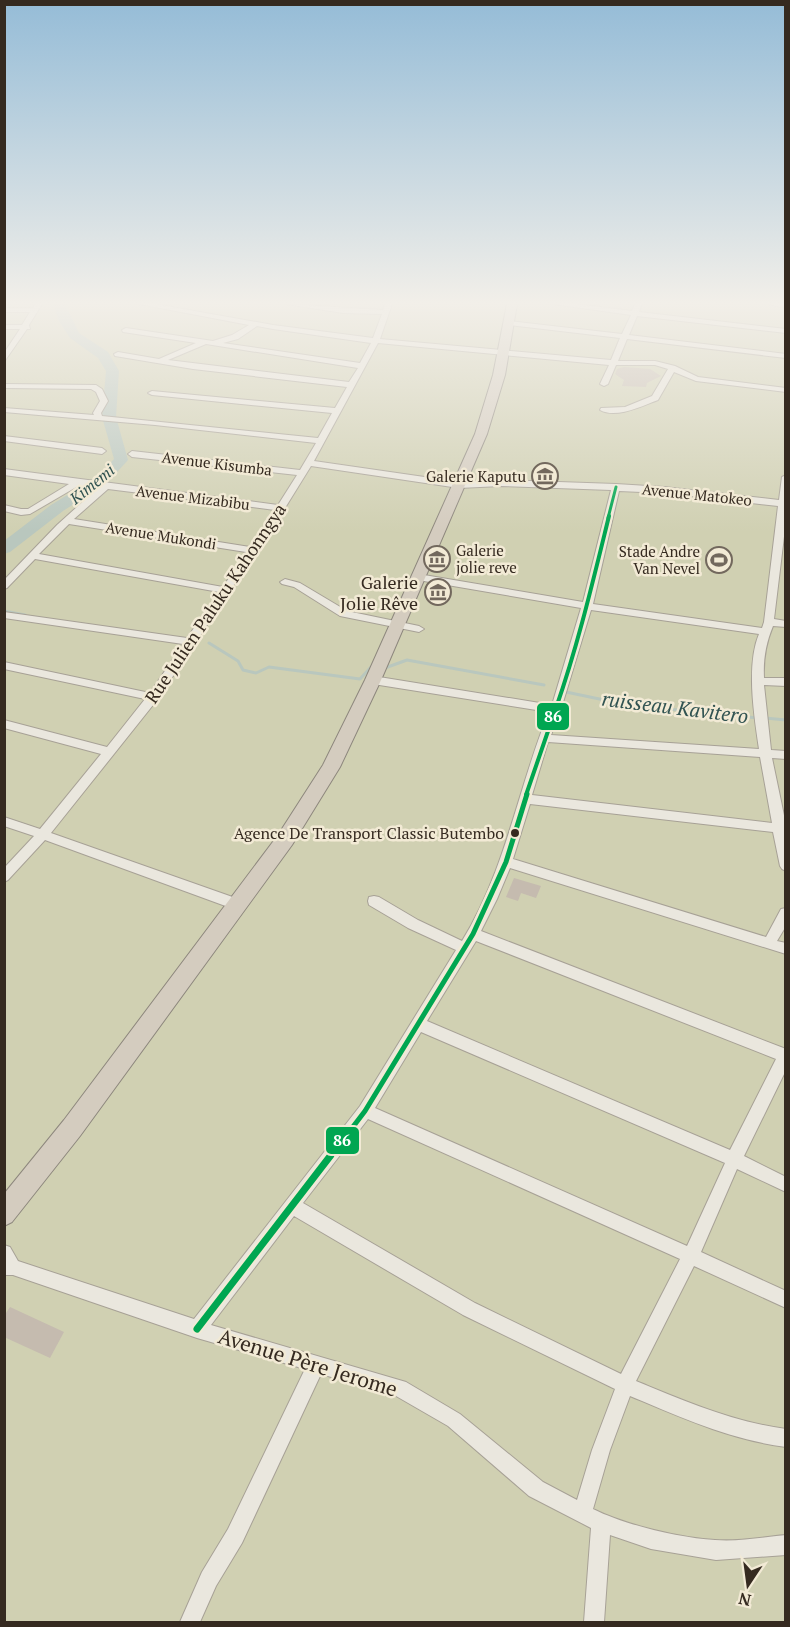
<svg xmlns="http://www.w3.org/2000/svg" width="790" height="1627" viewBox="0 0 790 1627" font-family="'PT Serif',serif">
<rect width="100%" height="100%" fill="#e2dcce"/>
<rect fill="#d0d0b2" x="5" y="304" width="780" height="1318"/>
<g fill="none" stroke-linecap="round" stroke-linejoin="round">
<g stroke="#b9c7be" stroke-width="3">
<path d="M4,611L25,615"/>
<path d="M209,643L238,661L243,670L256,673L269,667L360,679L371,667"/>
<path d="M385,668L407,660L544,685"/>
<path d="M566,692L628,705L758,718"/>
<path d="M765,718L786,720"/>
</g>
<path fill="#b9c7be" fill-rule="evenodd" d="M53,304H65L79,333L108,352L119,371L116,417L128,460L108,482L63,511L10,552L4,554V541L51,505L98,476L114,459L102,417L106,371L98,358L70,338L59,321Z"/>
</g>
<g fill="#c5bbaf">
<path d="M624,367L650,369L661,376L647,383L646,387L622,386L624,380L615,374L617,369Z"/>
<path d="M514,878L541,886L536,898L521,893L518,901L506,897Z"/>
<path d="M10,1307L64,1332L50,1358L4,1337V1316Z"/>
</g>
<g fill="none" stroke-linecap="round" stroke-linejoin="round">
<defs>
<g id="minor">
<path d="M35,304H42L29,325L30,329H27L4,362V353L20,329H4V325H22L30,312H4V308H33Z"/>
<path d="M139,304H155L273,325L373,338L382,314L343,313L286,304L383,310L385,304H392L380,339L611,360L620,338L509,325L505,323L509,321L622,334L631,315L553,304H576L632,311L635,304H642L639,312L786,329V333L637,316L629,335L786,354V358L627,339L618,361H655L675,366L698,377L786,388V392L696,381L674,372L658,400C642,406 616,419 600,410L601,408L625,407L652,396L668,369L655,365H616L608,384L604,386L600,384L609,365L378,343L314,461L459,482L501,480L616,484L664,487L779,500L782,477L786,475V520L774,619L786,621V627L773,626C766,643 763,659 764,678H786V686L764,685L771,750L786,751V759L772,758L786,825V871L782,869L780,866L773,832L530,804L513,859L766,937L781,909L786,908V926L777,941L786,943V954L510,868L497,899L481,931L786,1049V1070L744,1156L786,1177V1192L737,1169L701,1252L786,1291V1308L694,1266L636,1381C685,1401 733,1422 786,1429V1447C731,1440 680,1417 630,1396L610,1450L593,1509C625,1525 680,1538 715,1540C738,1542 763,1537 786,1535V1555L716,1560L651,1549L610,1535L604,1622H584L591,1528L529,1496L448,1426L396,1396L321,1374L242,1543L216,1586L200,1622H180L202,1572L228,1529L305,1369L197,1338L13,1275H4V1245L10,1247L18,1261L194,1319L360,1106L456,950L408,928L369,905L368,901L369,897L374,896L379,897L418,920L462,941C506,870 518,787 549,712L373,684L368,680L373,676L552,705L581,608L418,580L413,577L418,574L583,602L611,490L501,486L459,488L311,466L285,508L157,700L51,833L241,900L242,904L241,908L236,909L231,908L45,840L8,880L4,882V868L34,836L4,826V817L40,829L101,754L4,728V720L107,747L145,699L4,669V662L150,693L183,644L4,618V612L187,638L219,592L35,559L7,588L4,589V580L57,525L98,488L78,486L30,514L21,515L4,511V505L21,509H28L69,484L4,475V469L278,505L297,475L132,457L128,454L132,451L300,470L316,443L155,425L4,412V408L94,415L93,413L100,401L96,392L91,389L4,388V384L96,385L102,389L108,401L101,413L102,416L318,438L332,413L152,395L148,393L152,391L335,408L347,387L193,369L115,356L114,354L118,352L159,359L196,343L123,332L122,330L126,328L213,341L232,335L249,325ZM257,326L273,329L371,343L360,363L223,343L238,339ZM206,344L358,368L349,382L168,360ZM108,489L275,510L250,547L74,519ZM619,491L664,493L778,506L764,622L762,628L593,604ZM69,524L246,552L223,587L39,554ZM591,610L759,634C746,665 754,716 759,749L551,735L561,709ZM548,742L760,757L772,823L532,795ZM476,941L776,1059L730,1150L427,1021ZM421,1032L725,1163L687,1246L375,1108ZM368,1119L680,1259L621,1374L475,1303L303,1203ZM294,1216L463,1315L615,1389L592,1450L577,1500L543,1482L460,1414L406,1382L211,1325Z"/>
<path d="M768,304H786V308Z"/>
<path d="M4,436L102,448L106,451L102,454L4,441Z"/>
<path d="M285,579L300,583L347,611L419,626L424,629L419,632L340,616L294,587L282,584L280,582Z"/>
</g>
<path id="highway" d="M507,304H517L505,375L487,434L381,680L340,767L292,845L80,1136L12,1222L4,1226V1194L64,1120L278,835L323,765L365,680L475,434L493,375Z"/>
</defs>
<use href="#minor" stroke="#a7a196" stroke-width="2"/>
<use href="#highway" stroke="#8d877d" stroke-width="2"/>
<use href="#minor" fill="#eae7de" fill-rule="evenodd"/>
<use href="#highway" fill="#d4ccbf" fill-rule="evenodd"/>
<defs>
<path id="bus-1-far3" d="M608,518L616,487"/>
<path id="bus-1-far2" d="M526,795C536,766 546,737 556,708C578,645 593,581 609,516"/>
<path id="bus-1-far1" d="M330,1157L365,1111L473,934L506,862L527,794"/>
<path id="bus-1" d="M197,1329L331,1155"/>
</defs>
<use href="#bus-1-far3" stroke="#f2ead5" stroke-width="6"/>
<use href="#bus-1-far2" stroke="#f2ead5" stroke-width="8"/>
<use href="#bus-1-far1" stroke="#f2ead5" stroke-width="10"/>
<use href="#bus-1" stroke="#f2ead5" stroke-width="11"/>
<use href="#bus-1-far3" stroke="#00a651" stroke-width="3"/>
<use href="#bus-1-far2" stroke="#00a651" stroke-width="4"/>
<use href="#bus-1-far1" stroke="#00a651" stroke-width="5"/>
<use href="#bus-1" stroke="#00a651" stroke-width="7"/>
</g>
<linearGradient id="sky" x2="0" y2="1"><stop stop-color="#95bcd7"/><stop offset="0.57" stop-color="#f2efe9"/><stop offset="1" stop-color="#f2efe9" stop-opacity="0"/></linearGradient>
<rect width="790" height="532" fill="url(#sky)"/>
<defs>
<symbol id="museum-ring" viewBox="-11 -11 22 22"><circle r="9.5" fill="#f2ead5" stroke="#72685d" stroke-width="1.5"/><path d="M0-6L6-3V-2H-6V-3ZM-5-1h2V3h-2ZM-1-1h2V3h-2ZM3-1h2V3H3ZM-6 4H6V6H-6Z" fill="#72685d"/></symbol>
<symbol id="stadium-ring" viewBox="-11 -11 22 22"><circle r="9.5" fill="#f2ead5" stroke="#72685d" stroke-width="1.5"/><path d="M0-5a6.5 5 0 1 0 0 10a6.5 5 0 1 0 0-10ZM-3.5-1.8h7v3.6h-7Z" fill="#72685d"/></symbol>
</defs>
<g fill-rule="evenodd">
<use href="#museum-ring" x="530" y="461" width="30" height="30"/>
<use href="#museum-ring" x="422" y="544" width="30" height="30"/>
<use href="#stadium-ring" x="704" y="545" width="30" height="30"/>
<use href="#museum-ring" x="423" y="577" width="30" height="30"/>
</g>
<circle fill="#352a20" stroke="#f2ead5" stroke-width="2" cx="515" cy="833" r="5"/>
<g text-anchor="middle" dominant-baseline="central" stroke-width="5" stroke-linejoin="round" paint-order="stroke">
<g font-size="15" fill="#352a20" stroke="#f2ead5">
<text transform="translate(217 463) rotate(7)">Avenue Kisumba</text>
<text transform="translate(697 494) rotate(6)">Avenue Matokeo</text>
<text transform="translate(193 497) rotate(7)">Avenue Mizabibu</text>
<text transform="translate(161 535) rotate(9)">Avenue Mukondi</text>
</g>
<g font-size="15" fill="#352a20" stroke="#f2ead5" text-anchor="end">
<text x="526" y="476">Galerie Kaputu</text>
<text x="456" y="550" text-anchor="start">Galerie<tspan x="456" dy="17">jolie reve</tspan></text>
<text x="700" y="551">Stade Andre<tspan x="700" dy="17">Van Nevel</tspan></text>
</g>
<g font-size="16" font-style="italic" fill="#315351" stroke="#f2ead5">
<text transform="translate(92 484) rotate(-39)">Kimemi</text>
</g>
<g font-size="16" fill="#352a20" stroke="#f2ead5" text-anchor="end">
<text x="504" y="833">Agence De Transport Classic Butembo</text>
</g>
<g font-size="18" fill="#352a20" stroke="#f2ead5" text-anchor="end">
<text x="418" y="582">Galerie<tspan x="418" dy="21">Jolie Rêve</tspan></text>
</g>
<g font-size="18" fill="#352a20" stroke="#f2ead5">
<text transform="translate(215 603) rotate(-56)">Rue Julien Paluku Kahonngya</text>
</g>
<g font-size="20" font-style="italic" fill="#315351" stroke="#f2ead5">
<text transform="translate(675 707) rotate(7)">ruisseau Kavitero</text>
</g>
<g font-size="21" fill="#352a20" stroke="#f2ead5">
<text transform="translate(308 1362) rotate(17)">Avenue Père Jerome</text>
</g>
</g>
<g stroke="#f2ead5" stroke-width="2">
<rect x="536" y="702" width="34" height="29" rx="6" fill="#00a651"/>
<rect x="325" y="1126" width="35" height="29" rx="6" fill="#00a651"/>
</g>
<g font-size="16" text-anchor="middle" font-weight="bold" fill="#fff">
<text x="553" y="722">86</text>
<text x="342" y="1146">86</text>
</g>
<rect width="790" height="1627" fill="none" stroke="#352a20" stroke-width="12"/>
<g transform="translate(748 1585) rotate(193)" stroke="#f2ead5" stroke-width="4.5" paint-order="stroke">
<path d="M0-4.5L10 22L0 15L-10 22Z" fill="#352a20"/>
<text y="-9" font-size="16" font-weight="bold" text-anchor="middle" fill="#352a20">N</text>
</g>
</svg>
